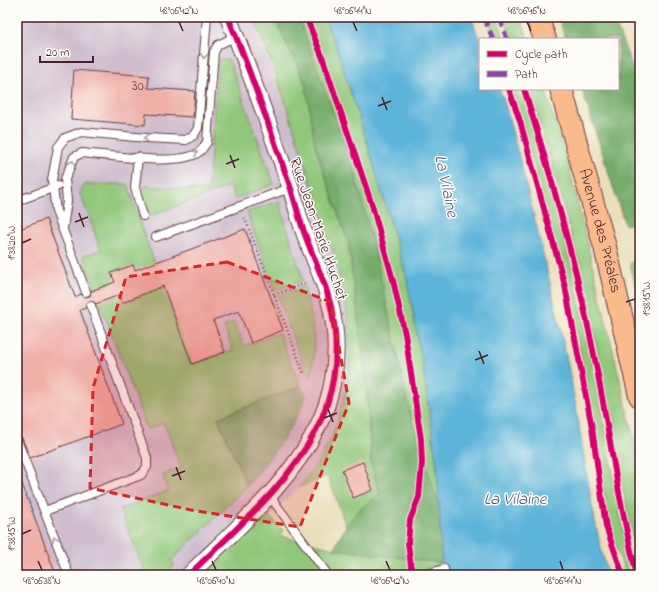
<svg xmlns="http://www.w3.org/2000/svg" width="657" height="592" viewBox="0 0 657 592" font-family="'Indie Flower',sans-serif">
<rect width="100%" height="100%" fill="#fdfcf7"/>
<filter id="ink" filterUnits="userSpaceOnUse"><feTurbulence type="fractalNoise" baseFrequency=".025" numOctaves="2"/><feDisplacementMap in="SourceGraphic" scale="8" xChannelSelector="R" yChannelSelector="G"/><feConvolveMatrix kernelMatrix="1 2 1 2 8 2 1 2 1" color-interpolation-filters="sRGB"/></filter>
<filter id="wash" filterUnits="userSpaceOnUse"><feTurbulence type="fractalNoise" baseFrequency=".012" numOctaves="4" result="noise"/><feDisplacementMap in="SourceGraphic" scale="16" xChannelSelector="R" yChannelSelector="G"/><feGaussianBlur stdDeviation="0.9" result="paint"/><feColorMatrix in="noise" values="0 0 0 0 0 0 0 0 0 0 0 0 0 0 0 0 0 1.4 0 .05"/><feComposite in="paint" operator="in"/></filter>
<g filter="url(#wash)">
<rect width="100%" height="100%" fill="#eadfba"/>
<path fill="#cfbdce" d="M17,17H253L296,136L321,214L344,295L347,313L350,346L349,373L343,403L325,450L299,487L212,575H17Z"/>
<g fill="#91c77a" stroke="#6e7352">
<path d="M253,17H324L336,47L366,139L407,279L423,368L437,466L442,563L446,575H202L262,515H268L283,530L281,536L334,549L346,526L328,476L299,487C308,475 319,462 325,449C337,427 345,399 348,374C357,313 327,233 308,174C292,122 275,68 253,17Z"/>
<path d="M488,17H497L504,39H495Z"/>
<path d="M504,17H520L528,39H512Z"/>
<path d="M220,59L229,60L274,184L235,199L230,186L150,216L141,193L142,189L146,186L208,191L218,61Z"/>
<path d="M512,89H521L548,174L574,277L604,422L623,530L634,575H626L610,530L588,392L572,310L545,203Z"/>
<path d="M529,89H545L570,171L640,464V571L635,553C620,476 608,400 592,323C575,244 553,166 529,89Z"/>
<path d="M87,184H128L139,220L192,364L233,350L224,326L234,322L244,346L279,333L300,386L218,418L247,486L171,561L175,565L164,575H146L120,509L168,491L163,475L181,468L164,423L147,429L100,303L119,295L123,303L144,294L133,265L111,273L115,282L95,289L83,256L101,250L80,193L83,186Z"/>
<path d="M279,201L303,280L275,291L247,212Z"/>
<path d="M304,286C313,317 317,347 311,378L306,373L278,296Z"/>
</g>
<g fill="#74ac6a" stroke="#5f664a">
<path d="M274,17H298L354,169L378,265L413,426L439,506L442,563L334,549L346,526L358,511L380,493L371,463L366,378L348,242L315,146L306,85Z"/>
<path d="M558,17H613L640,87V221L625,225L582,89H618V39H566Z"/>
<path d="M640,259V306L630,263Z"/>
<path d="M300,386L306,396C293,431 270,458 247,486L218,418Z"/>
</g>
<path fill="#5cb4d9" stroke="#536a82" d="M324,17H471L480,41V89H499L504,100C529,195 553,289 572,385C584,448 590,513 608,575L445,574L442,563L437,466L423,368L407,279L366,139L336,47Z"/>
<g id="blocks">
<g fill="#efb0a8">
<path d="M74,70L149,76L148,88L195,91L193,117L146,114L145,125L71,119Z"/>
<path d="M46,219L75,297L81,294L85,297L90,296L91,291L115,282L111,273L133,265L135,270L245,229L283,330L251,343L239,311L213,320L225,352L192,364L163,286L122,303L119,295L96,304L92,301H89L86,308L80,310L122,424L30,458L22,438L17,435V415L23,414L17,397V230Z"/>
<path d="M363,462L373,490L353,498L342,470Z"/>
<path d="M17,473H18L56,575H17Z"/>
</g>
</g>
</g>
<g filter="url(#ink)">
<use href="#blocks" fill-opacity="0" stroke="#623c40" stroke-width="1"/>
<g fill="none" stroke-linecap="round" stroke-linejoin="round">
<defs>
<g id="lane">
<path d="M138,157L135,188L143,216"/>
<path d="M17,201L58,186"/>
<path d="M63,228L67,201L65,179L74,157L82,153C107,155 181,167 199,152C202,150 205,145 207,142L214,52L218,45L236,36"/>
<path d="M156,237L290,188"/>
<path d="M86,292L56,211L52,180L58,147L65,138L81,132L147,138L186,140L194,135L198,128L207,17"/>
<path d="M17,440L69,575"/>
<path d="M269,495L328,575"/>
<path d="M45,511L141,475L147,467V458L91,306"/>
<path d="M423,575L444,569"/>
</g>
<path id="street" d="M189,575C234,530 288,486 317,428C333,397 339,359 334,324C330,291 318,270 307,240C300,223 296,204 290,186C270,129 251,72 228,17"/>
<g id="primary">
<path d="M537,17L545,39"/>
<path id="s1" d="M561,89L605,247L640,396"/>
</g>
</defs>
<use href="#lane" stroke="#623c40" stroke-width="10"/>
<use href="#street" stroke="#623c40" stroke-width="18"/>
<use href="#primary" stroke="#623c40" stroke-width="24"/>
<g stroke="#623c40" stroke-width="2.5" stroke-dasharray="1 3" stroke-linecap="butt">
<path d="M245,218L304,374"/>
<path d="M274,295L306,283"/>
</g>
<use href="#lane" stroke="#fff" stroke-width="8"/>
<use href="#street" stroke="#fff" stroke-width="16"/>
<use href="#primary" stroke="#fabb8c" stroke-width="22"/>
<g stroke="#8e44ad" stroke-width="5" stroke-dasharray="10 5" stroke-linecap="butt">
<path d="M484,17L493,39"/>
<path d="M499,17L507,39"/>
</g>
<defs>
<g id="cycleway">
<path d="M306,17L322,56L372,205L393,280L405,334L421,439L422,463L419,497L410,520L408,543L412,575"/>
<path d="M509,89L520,121L565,286L592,428L606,527L623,575"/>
<path d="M524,89C552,177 576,265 594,355C609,428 618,503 637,575"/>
<path d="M189,575C234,530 288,486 317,428C333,397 339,359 334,324C330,291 318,270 307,240C300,223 296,204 290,186C270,129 251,72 228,17"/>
</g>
</defs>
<use href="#cycleway" stroke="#fdfcf7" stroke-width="8"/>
<use href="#cycleway" stroke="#d6006c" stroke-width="6"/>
</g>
<defs><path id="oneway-chevron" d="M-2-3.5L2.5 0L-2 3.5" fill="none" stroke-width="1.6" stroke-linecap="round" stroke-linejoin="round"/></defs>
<g stroke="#ae9aa0">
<use href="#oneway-chevron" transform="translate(204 56) rotate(95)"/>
<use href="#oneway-chevron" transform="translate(146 138) rotate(-176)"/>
<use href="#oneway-chevron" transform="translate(195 153) rotate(-29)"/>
<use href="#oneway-chevron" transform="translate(72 163) rotate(-68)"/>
<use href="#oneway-chevron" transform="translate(55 539) rotate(-111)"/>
</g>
</g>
<path fill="#d62828" fill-opacity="0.2" stroke="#d62828" stroke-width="3" stroke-dasharray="8 5" stroke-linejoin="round" d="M227,262L331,302L349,403L300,527L191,510L90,488L93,388L126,277Z"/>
<path fill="none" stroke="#4a1f2b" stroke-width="1.5" d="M179,22L183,31M353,22L357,31M527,22L531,31M382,97L387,110M378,106L391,101M230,155L235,168M226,164L239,159M79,213L84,227M75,222L88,217M22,243L31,239M626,302L635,299M479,351L484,364M475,360L488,355M328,409L333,422M324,418L337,413M176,467L181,480M172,476L185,471M22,534L31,530M38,561L42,570M212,561L216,570M386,561L390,570M560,561L563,570"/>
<g text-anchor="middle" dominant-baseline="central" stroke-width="3" stroke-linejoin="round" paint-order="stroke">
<g font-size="14" fill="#73434a">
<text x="138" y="86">30</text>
</g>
<g font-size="16" fill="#4a1f2b" stroke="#fdfcf7">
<text transform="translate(318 229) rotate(71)">Rue Jean-Marie Huchet</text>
<text stroke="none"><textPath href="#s1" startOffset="147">Avenue des Préales</textPath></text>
</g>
<g font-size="17" font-style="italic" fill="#515b71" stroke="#fdfcf7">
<text transform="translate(446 186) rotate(78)">La Vilaine</text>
<text x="515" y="499">La Vilaine</text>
</g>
</g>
<rect width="657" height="592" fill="none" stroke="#fdfcf7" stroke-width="44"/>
<rect x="479" y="38" width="140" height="52" fill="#fdfcf7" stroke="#b5a4a5"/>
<rect x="487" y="51" width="20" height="6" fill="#d6006c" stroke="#b5a4a5"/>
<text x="515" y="58" font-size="12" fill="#4a1f2b">Cycle path</text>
<rect x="487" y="71" width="20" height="6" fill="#8e44ad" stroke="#b5a4a5"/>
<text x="515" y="78" font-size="12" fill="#4a1f2b">Path</text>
<path d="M40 56v6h53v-6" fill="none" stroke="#4a1f2b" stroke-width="2"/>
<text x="46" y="56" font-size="12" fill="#4a1f2b" stroke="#fdfcf7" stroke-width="3" paint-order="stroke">20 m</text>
<rect x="22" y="22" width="613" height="548" fill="none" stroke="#4a1f2b" stroke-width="1.5"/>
<g font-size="10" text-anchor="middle" fill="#4a1f2b">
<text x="179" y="14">48°06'42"N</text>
<text x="353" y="14">48°06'44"N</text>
<text x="527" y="14">48°06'46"N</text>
<text transform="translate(11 243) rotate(-90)" y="4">1°38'20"W</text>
<text transform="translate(646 299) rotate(-90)" y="4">1°38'15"W</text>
<text transform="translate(11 534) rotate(-90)" y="4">1°38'15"W</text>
<text x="42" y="584">48°06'38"N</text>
<text x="216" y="584">48°06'40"N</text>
<text x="390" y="584">48°06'42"N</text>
<text x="563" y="584">48°06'44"N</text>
</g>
</svg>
